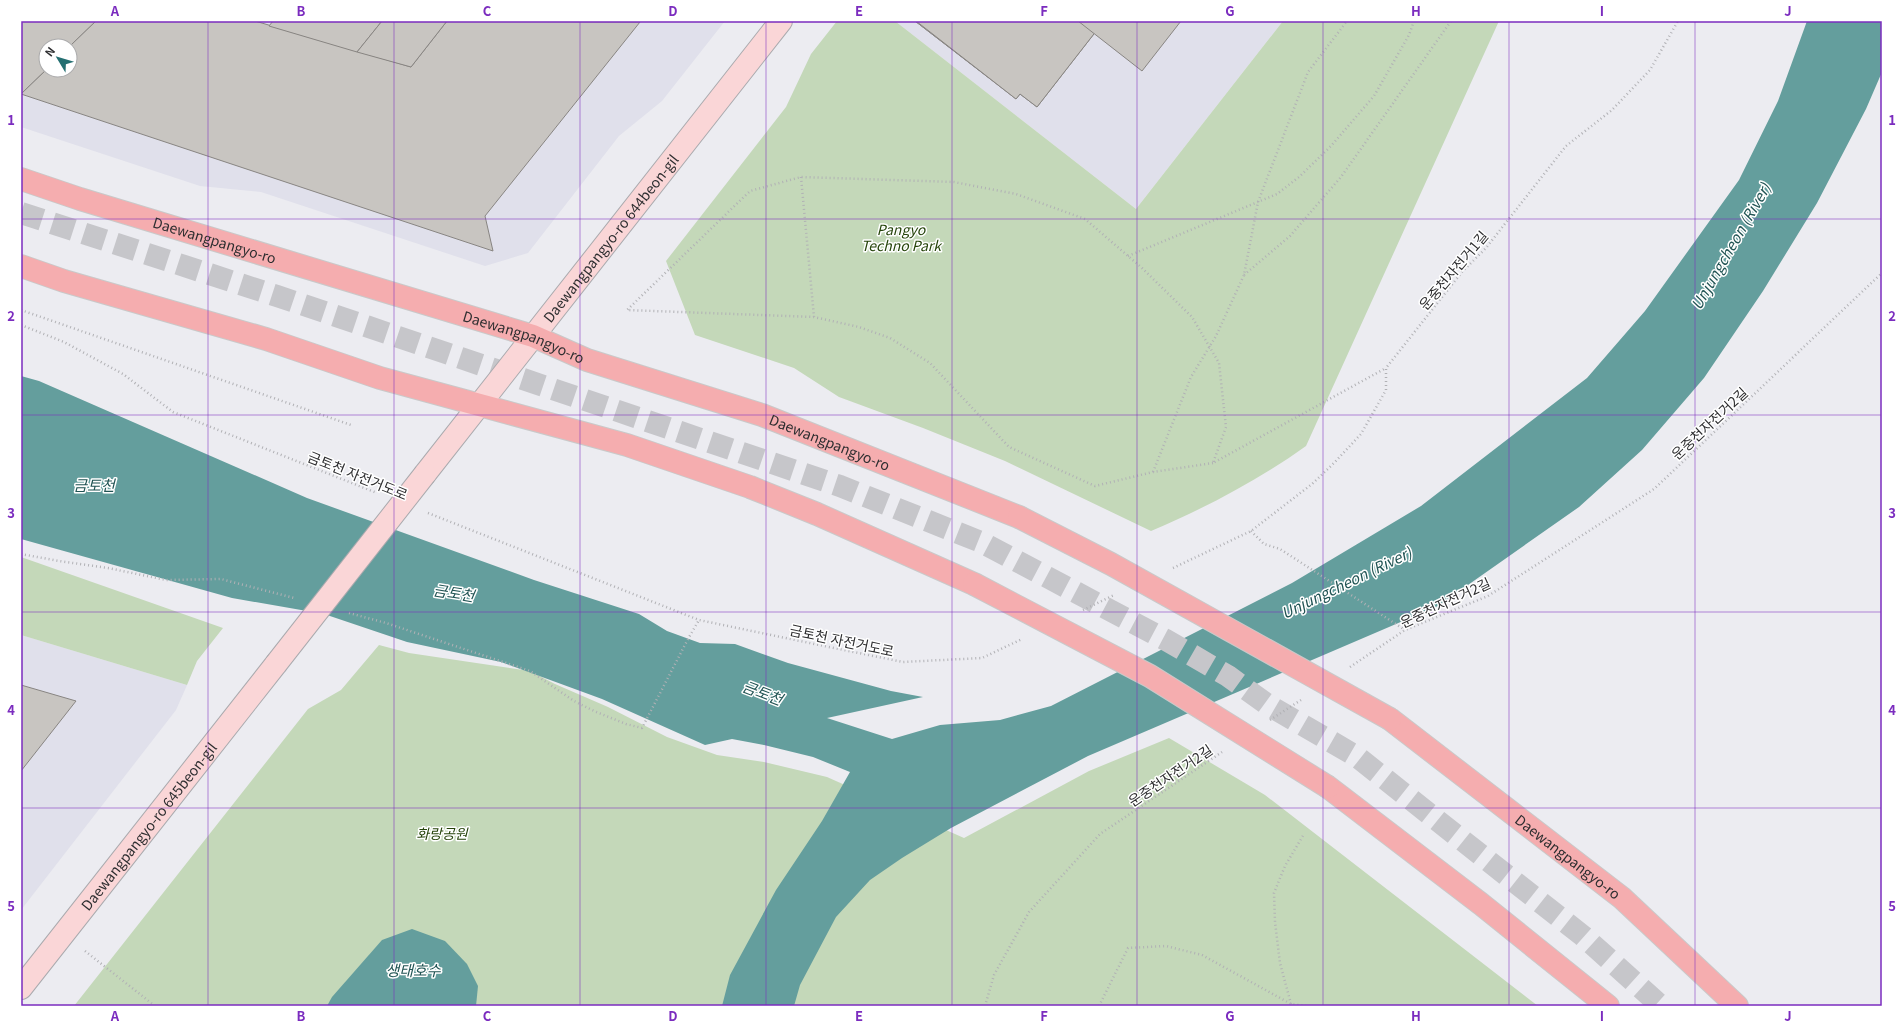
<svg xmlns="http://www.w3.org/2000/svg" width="1903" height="1027" viewBox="0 0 1903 1027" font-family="Georgia,'Noto Sans KR',serif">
<rect width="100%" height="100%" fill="#ececf1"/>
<g fill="#e0e0eb" fill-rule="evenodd">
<path d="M21,21H725L662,101L619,136L528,253L485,266L261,192L200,186L21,127ZM46,46H70V70H46Z"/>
<path d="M895,21H1283L1136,209Z"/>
<path d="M21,635L187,685L176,710L21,910Z"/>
</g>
<g fill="#c4d8b9">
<path d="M837,21H895L1136,209L1283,21H1499L1306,446C1257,481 1207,507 1151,531L1005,461L923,428L839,397L794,368L695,335L666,261L786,107L811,54Z"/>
<path d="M21,557L223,628L197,661L187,685L21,635Z"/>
<path d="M379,645L409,653L530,671L555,684L608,707L667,737L717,755L764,762L827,777L964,838L1089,771L1169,738L1265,795L1538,1006H74L308,709L341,690Z"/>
</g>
<g fill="#649e9d">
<path d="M1807,21H1882V72L1866,109L1817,203L1763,291L1704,378L1642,450L1579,507L1438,606L1088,756L951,828L902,858L870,880L836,917L800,985L794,1006H722L730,975L776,890L822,821L850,772L813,757L764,745L732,739L705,745L602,699L501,662L407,642L324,614L232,598L21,539V376L39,381L307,498L534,580L639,614L667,631L700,643L735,644L788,663L891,691L923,697L827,718L892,739L940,725L1000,720L1051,706L1292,583L1421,506L1587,378L1645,311L1739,180L1778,101Z"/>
<path d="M412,929L445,941L467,964L478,986L476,1006H327L332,997L382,940Z"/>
</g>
<g fill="#c8c5c1" stroke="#888582">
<path d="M21,21H96L70,46H46V70L21,94Z"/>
<path d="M96,21H255L411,67L447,21L640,22L485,216L493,251L21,94L46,70H70V46Z"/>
<path d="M273,21H382L357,52L269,26Z"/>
<path d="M382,21H447L411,67L357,52Z"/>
<path d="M915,21H1104L1037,107L1020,94L1016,99Z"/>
<path d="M915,21H972L1009,50L988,77Z"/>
<path d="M916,21H1104L1037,107L1020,94L1016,99Z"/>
<path d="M1078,21H1181L1142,71Z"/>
<path d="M21,685L76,701L21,771Z"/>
</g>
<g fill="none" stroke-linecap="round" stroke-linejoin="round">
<path stroke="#c6c6ca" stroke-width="22" stroke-dasharray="22 11" stroke-linecap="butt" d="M21,213L277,296L840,486L981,542L1166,640L1228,676L1268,705L1356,756L1583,936L1661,1006"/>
<defs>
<g id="secondary">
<path id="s1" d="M425,474L781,21"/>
<path id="s2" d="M21,988L276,664"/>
</g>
<g id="primary">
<path id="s3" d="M21,179L80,199L533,336L587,360L762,415L1019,517"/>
<path d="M21,266L64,281L266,339L380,378L627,445L750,487L817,514L974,584"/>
<path id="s4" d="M1390,719L1622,898L1737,1006"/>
<path d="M1328,787L1481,904L1608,1006"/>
</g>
</defs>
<use href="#secondary" stroke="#aaaaae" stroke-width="24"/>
<use href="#primary" stroke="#c9c9c9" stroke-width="24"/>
<g stroke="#b1b1b5" stroke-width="2.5" stroke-dasharray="1 3" stroke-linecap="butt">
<path d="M801,177L814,317"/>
<path d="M1128,256L1277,194L1299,177L1331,146L1374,96L1409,35L1414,21"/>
<path d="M1244,275L1290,236L1341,177L1451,21"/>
<path d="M21,310L351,425"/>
<path d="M21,325L64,342L123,374L173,412L377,493"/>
<path d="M1213,463L1153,472L1095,486L1009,447L930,363L890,338L859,327L814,317L627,310L750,191L801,177L954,182L1016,194L1085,219L1142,268L1192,317L1219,363L1226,427L1213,463L1386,368"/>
<path d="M1153,472L1191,377L1216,336L1244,275L1258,202L1308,72L1347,21"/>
<path d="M428,513L699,620L824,646L903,662L982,658L1022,639"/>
<path d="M1251,531L1264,544L1280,549L1405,630"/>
<path d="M21,554L59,561L108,568L166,580L221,579L294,598"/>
<path d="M1173,568L1251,531L1312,484L1334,463L1361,434L1386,390V368L1462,272L1486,248L1566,146L1612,110L1650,70L1678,21"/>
<path d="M1083,610L1114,595"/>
<path d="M349,613L386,623L530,671L574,701L594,711L626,724L642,728L688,639L699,620"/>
<path d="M1350,667L1405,630L1488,596L1654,489L1882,273"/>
<path d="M1270,720L1301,700"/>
<path d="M85,951L155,1006"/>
<path d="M1291,1004L1280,963L1275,922L1274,893L1285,866L1304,834"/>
<path d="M985,1006L994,975L1029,912L1100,834L1222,752"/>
<path d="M1099,1006L1128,948L1166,946L1202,955L1291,1004L1307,1006"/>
</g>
<use href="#secondary" stroke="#fad6d7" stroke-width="22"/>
<use href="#primary" stroke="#f5adaf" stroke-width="22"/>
<defs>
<path id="secondary-bridge" d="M276,664L425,474"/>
<g id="primary-bridge">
<path d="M1019,517L1111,564L1390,719"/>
<path d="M974,584L1150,676L1328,787"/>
</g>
</defs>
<use href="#secondary-bridge" stroke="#aaaaae" stroke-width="24" stroke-linecap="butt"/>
<use href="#primary-bridge" stroke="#c9c9c9" stroke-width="24" stroke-linecap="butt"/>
<use href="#secondary-bridge" stroke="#fad6d7" stroke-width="22"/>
<use href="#primary-bridge" stroke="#f5adaf" stroke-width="22"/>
</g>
<path fill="none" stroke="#7b2cbf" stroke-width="1" stroke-opacity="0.55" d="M208,21V1006M394,21V1006M580,21V1006M766,21V1006M952,21V1006M1137,21V1006M1323,21V1006M1509,21V1006M1695,21V1006M21,219H1882M21,415H1882M21,612H1882M21,808H1882"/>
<g text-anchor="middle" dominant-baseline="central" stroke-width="3" stroke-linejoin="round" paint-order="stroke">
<g font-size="14" font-style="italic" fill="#244309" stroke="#fff">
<text x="901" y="229">Pangyo<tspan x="901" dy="16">Techno Park</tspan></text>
<text x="442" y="833">화랑공원</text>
</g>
<g font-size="14" fill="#2e2e30" stroke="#fff">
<text stroke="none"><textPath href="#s1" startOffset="300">Daewangpangyo-ro 644beon-gil</textPath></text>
<text stroke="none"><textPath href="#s3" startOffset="203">Daewangpangyo-ro</textPath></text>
<text transform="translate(1453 270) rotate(-50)">운중천자전거1길</text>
<text stroke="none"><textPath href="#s3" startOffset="527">Daewangpangyo-ro</textPath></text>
<text transform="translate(1709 423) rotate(-43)">운중천자전거2길</text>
<text stroke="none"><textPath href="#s3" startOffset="851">Daewangpangyo-ro</textPath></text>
<text transform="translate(358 475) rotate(22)">금토천 자전거도로</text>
<text transform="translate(1445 602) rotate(-25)">운중천자전거2길</text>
<text transform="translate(842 640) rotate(12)">금토천 자전거도로</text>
<text transform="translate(1170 775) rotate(-34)">운중천자전거2길</text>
<text stroke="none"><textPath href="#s2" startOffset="206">Daewangpangyo-ro 645beon-gil</textPath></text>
<text stroke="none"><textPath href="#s4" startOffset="225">Daewangpangyo-ro</textPath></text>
</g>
<g font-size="15" font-style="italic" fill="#215454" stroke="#fff">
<text transform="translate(1730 246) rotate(-60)">Unjungcheon (River)</text>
<text x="94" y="484">금토천</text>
<text transform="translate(1346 582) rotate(-26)">Unjungcheon (River)</text>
<text transform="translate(454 592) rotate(9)">금토천</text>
<text transform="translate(763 692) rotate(21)">금토천</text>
<text x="413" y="969">생태호수</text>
</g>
</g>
<rect width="1903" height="1027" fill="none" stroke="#ffffff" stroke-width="44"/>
<g transform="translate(58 58) rotate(308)"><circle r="19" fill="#ffffff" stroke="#ababac"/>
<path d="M0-3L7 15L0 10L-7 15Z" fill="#246f71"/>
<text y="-6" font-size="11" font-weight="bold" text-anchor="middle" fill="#2e2e30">N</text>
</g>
<rect x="22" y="22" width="1859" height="983" fill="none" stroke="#7b2cbf" stroke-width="1.5"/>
<g font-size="13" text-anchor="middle" font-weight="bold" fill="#7b2cbf">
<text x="115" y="16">A</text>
<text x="301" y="16">B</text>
<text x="487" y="16">C</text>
<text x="673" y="16">D</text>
<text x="859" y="16">E</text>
<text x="1044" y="16">F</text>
<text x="1230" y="16">G</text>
<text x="1416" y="16">H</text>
<text x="1602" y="16">I</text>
<text x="1788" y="16">J</text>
<text x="11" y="125">1</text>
<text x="1892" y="125">1</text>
<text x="11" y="321">2</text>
<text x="1892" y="321">2</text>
<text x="11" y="518">3</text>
<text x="1892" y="518">3</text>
<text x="11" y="715">4</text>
<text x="1892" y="715">4</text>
<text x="11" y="911">5</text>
<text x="1892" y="911">5</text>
<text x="115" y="1021">A</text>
<text x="301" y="1021">B</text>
<text x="487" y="1021">C</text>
<text x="673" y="1021">D</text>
<text x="859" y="1021">E</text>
<text x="1044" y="1021">F</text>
<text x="1230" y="1021">G</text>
<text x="1416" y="1021">H</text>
<text x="1602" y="1021">I</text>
<text x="1788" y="1021">J</text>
</g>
</svg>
